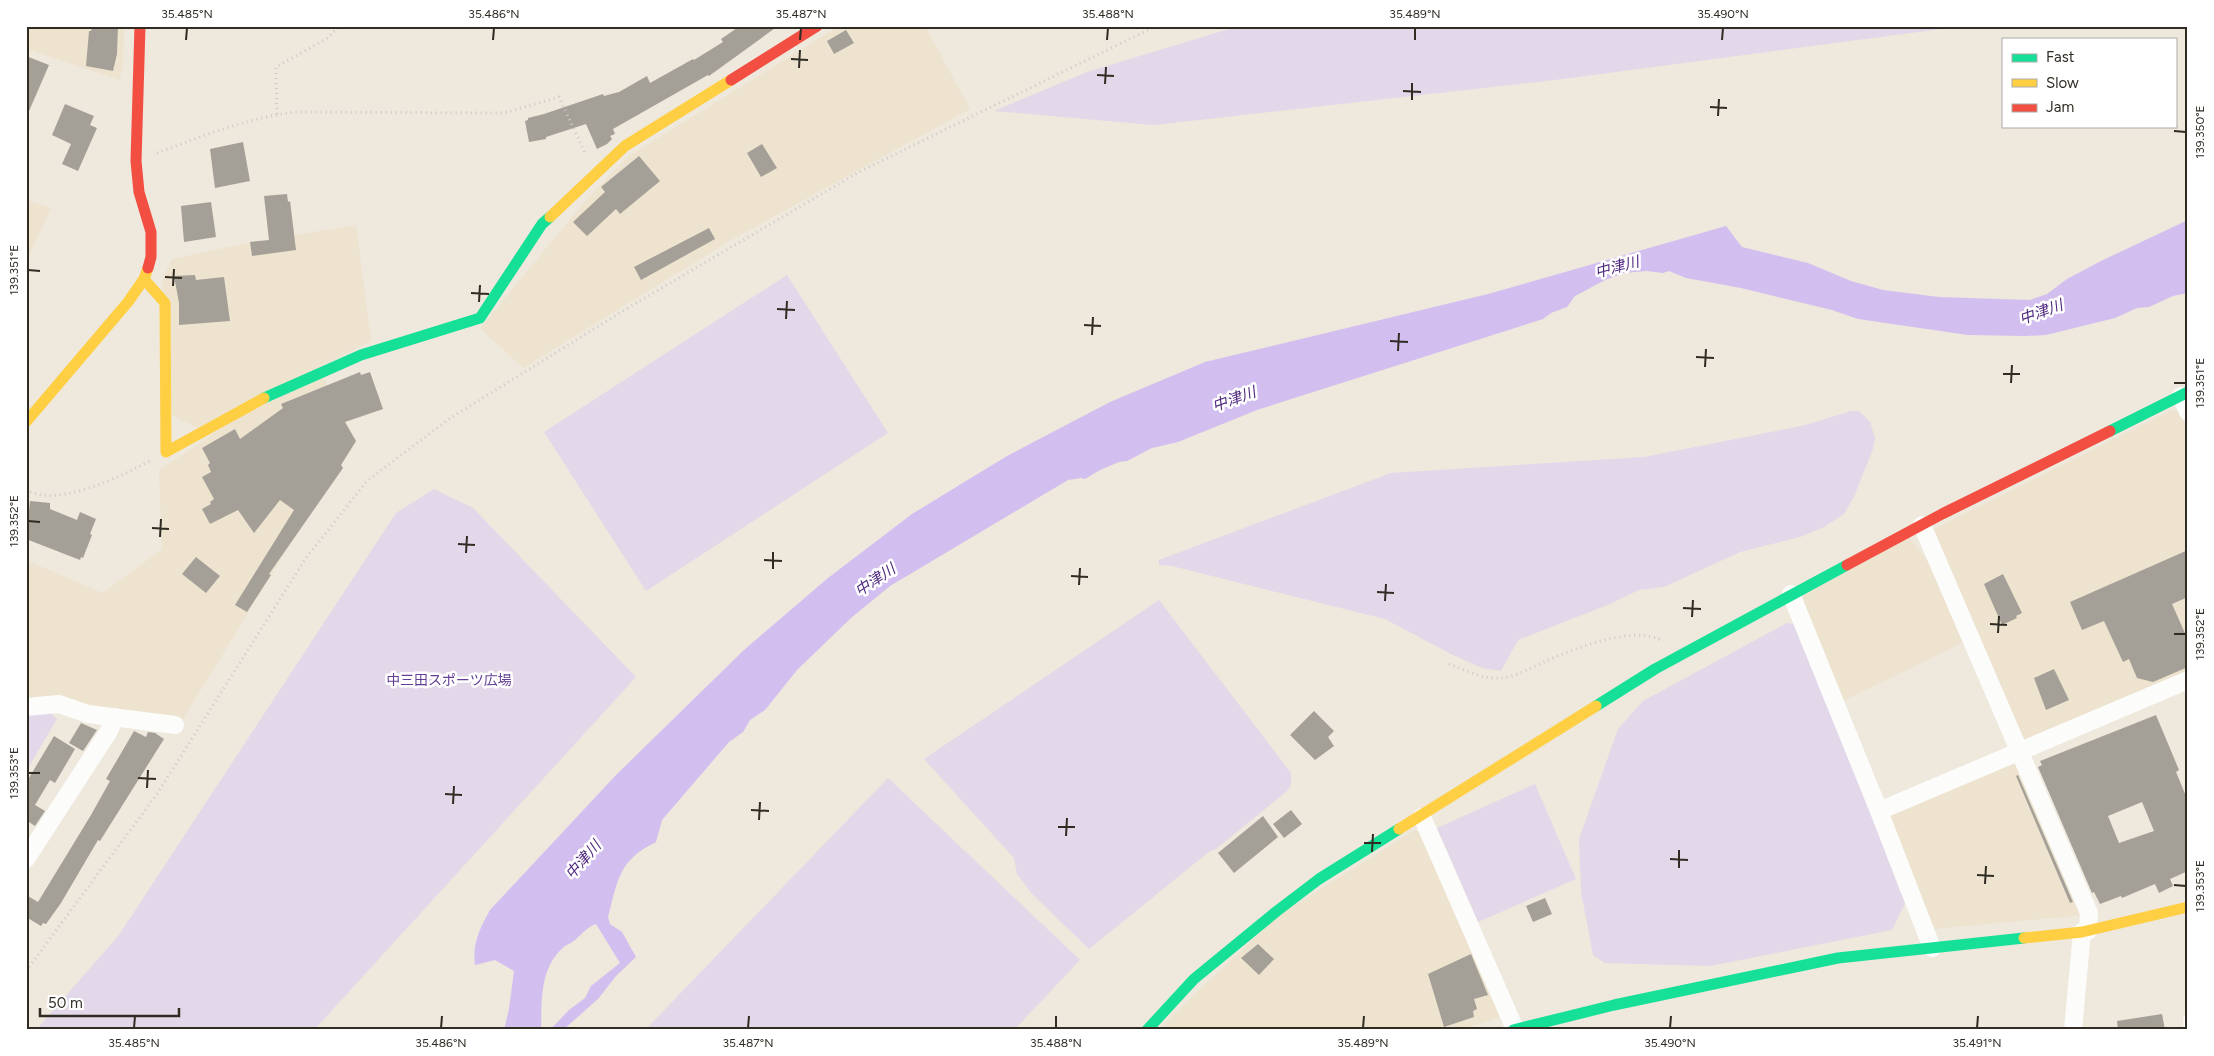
<svg xmlns="http://www.w3.org/2000/svg" width="2214" height="1056" viewBox="0 0 2214 1056" font-family="Figtree,'Noto Sans JP',sans-serif">
<rect width="100%" height="100%" fill="#eee8dd"/>
<g fill="#ede3cf">
<path d="M26,26H124L123,65L120,80L26,49Z"/>
<path d="M839,26H925L970,109L731,240L523,368L480,328L588,198L629,156Z"/>
<path d="M26,200L51,208L26,262Z"/>
<path d="M356,225L371,341L197,428L172,415L162,281L172,259L247,243Z"/>
<path d="M323,377L356,443L284,554L180,724L26,700V560L103,593L162,549L159,470L242,415Z"/>
<path d="M2174,409L2179,412L2188,431V671L2020,743L1948,576L1934,529Z"/>
<path d="M1909,537L1940,578L1966,641L1841,702L1801,605L1804,595Z"/>
<path d="M2013,760L2021,763L2085,915L1932,929L1888,819L1890,813Z"/>
<path d="M1415,830L1422,833L1500,1017L1460,1030H1157L1279,915Z"/>
</g>
<g fill="#e2d8ea">
<path d="M1239,26H1964L1563,79L1154,125L994,111L1087,72Z"/>
<path d="M787,275L888,433L646,591L544,432Z"/>
<path d="M1851,411H1859L1870,422L1875,438L1873,449L1854,497L1844,514L1824,527L1800,537L1740,552L1664,587L1639,590L1610,604L1518,640L1501,671L1482,668L1451,654L1385,619L1172,566L1159,565V560L1391,473L1644,457L1806,425Z"/>
<path d="M434,489L473,508L636,677L314,1030H36L119,935L396,513Z"/>
<path d="M1159,600L1291,773V785L1287,791L1216,849L1210,851L1089,949L1033,895L1017,874L1014,858L924,759Z"/>
<path d="M1787,623L1794,624L1838,729L1905,903L1892,930L1710,966L1605,963L1593,955L1581,892L1579,839L1618,729L1643,701Z"/>
<path d="M47,710L57,719L26,771V712Z"/>
<path d="M888,778L1080,960L1014,1030H645Z"/>
<path d="M1535,784L1576,879L1478,922L1437,828Z"/>
</g>
<path fill="#d3bef0" d="M2188,220V293L2173,296L2149,307L2137,308L2115,318L2046,335L2026,336L1968,335L1858,319L1832,310L1741,288L1686,278L1669,271L1663,273L1647,271L1624,273L1605,280L1575,296L1567,307L1551,313L1543,319L1257,410L1178,442L1152,448L1127,461L1119,462L1100,470L1085,479L1081,478L1068,480L890,586L851,618L797,670L765,710L750,720L743,732L729,742L662,820L656,842C619,860 618,879 608,917L610,924L622,932L636,957L616,976L598,999L563,1030H550L569,1010L585,998L591,986L620,963L596,924C586,928 582,934 575,940C571,943 568,944 565,946C539,967 542,1001 541,1030H504L509,1009L514,971L495,960L475,965C472,944 480,928 490,910L616,775L744,650L828,578L912,514L1007,456L1110,402L1205,362L1488,294L1726,226L1742,247L1808,263L1851,281L1883,290L1939,297L2030,300L2047,294L2067,279L2103,260Z"/>
<g fill="#a4a098" fill-rule="evenodd">
<path d="M92,26H118L117,54L113,71L86,66L89,31H91Z"/>
<path d="M740,26H778L709,76L708,75L613,129L615,134L610,136L612,139L607,144L597,149L586,124L546,137V139L529,142L525,121L528,120V118L544,114L603,94L604,96L619,92L647,76L650,83L693,59L694,60L723,42L721,39Z"/>
<path d="M846,30L854,43L834,54L827,41Z"/>
<path d="M26,56L49,65L26,118Z"/>
<path d="M65,104L94,116L90,125L97,128L78,171L62,164L71,144L52,135Z"/>
<path d="M243,142L250,181L215,188L210,149Z"/>
<path d="M762,144L777,168L761,177L747,153Z"/>
<path d="M639,156L660,181L620,214L616,209L587,236L573,222L605,192L601,187Z"/>
<path d="M287,194L288,202L290,201L296,250L252,256L250,242L269,240L264,196Z"/>
<path d="M211,202L216,237L184,242L181,206Z"/>
<path d="M709,228L715,239L641,280L634,267Z"/>
<path d="M195,275L196,280L224,277L230,321L179,325V303L174,276Z"/>
<path d="M360,372L361,375L370,372L383,409L345,422L356,441L341,465L343,468L269,574L271,575L247,612L235,605L294,510L280,500L254,533L238,510L210,524L202,509L211,504L210,502L214,499L202,477L211,472L208,465L210,463L202,448L235,429L240,439L283,408L281,404Z"/>
<path d="M30,501L50,503V509L77,520L80,512L96,519L90,534L92,535L83,558L81,557L80,560L26,539Z"/>
<path d="M2188,550V597L2172,604L2188,640V667L2153,682L2137,678L2129,659L2123,662L2104,621L2082,630L2070,602Z"/>
<path d="M196,557L220,576L206,593L182,574Z"/>
<path d="M2003,574L2022,613L2016,616L2017,618L2002,625L1984,584Z"/>
<path d="M2054,669L2069,700L2046,710L2034,678Z"/>
<path d="M1314,711L1334,731L1328,737L1334,746L1315,760L1290,735Z"/>
<path d="M2156,715L2179,770L2176,772L2188,801V871L2170,879L2173,886L2159,893L2155,884L2122,898L2121,896L2100,904L2094,892L2092,893L2038,767L2042,765L2040,761ZM2142,802L2154,831L2119,843L2108,816Z"/>
<path d="M81,723L97,730L83,751L69,743Z"/>
<path d="M134,731L146,737L148,732L155,733L164,739L100,841L98,840L61,903L46,924L43,923L41,926L26,917V895L38,902L91,815L110,781L106,779Z"/>
<path d="M54,736L75,749L55,783L50,780L35,805L45,811L35,826L26,820V783Z"/>
<path d="M2018,775L2073,902L2070,903L2016,776Z"/>
<path d="M1291,810L1302,824L1284,838L1273,824Z"/>
<path d="M1263,816L1278,837L1234,873L1218,853Z"/>
<path d="M1545,898L1552,914L1533,922L1526,906Z"/>
<path d="M1258,944L1274,959L1259,975L1241,958Z"/>
<path d="M1471,954L1488,995L1474,999L1477,1009L1473,1011L1474,1017L1444,1027L1428,974Z"/>
<path d="M2162,1014L2165,1030H2118L2117,1021Z"/>
</g>
<g fill="none" stroke-linecap="round" stroke-linejoin="round">
<g stroke="#cccac7" stroke-width="3" stroke-dasharray="1 4" stroke-linecap="butt">
<path d="M277,114L276,67L326,39L340,26"/>
<path d="M157,153C203,136 247,118 295,112L504,113L559,97L586,155"/>
<path d="M26,489C55,510 123,475 150,461"/>
<path d="M1449,664C1466,670 1483,680 1501,678C1515,677 1531,668 1544,662C1573,649 1634,624 1662,641"/>
<path d="M26,971L157,794L306,558L367,481L449,419L626,309L859,172L1156,26"/>
</g>
<path stroke="#fcfcfa" stroke-width="9" d="M2188,1018V1028"/>
<g stroke="#fcfcfa" stroke-width="18">
<path d="M2181,396L2188,412"/>
<path d="M1922,525L2089,913L2088,931"/>
<path d="M1791,594L1879,811L2188,680"/>
<path d="M26,707L59,704L88,714L175,725"/>
<path d="M1879,811L1932,948"/>
<path d="M1422,817L1515,1029"/>
<path d="M26,859L109,731L115,717"/>
<path d="M2073,1030L2082,932"/>
</g>
<g stroke="#16e098" stroke-width="11">
<path d="M264,398L361,355L480,318L542,224L550,217"/>
<path d="M2110,431L2188,392"/>
<path d="M1596,706L1655,669L1847,565"/>
<path d="M1147,1030L1194,979L1277,911L1319,879L1399,829"/>
<path d="M1513,1030L1614,1005L1838,958L2024,938"/>
</g>
<g stroke="#ffcf43" stroke-width="11">
<path d="M550,217L625,146L731,80"/>
<path d="M144,279L165,303L166,452L264,398"/>
<path d="M26,422L128,302L144,279L148,268"/>
<path d="M1399,829L1596,706"/>
<path d="M2024,938L2082,932L2188,907"/>
</g>
<g stroke="#f24e42" stroke-width="11">
<path d="M140,26L136,161L139,192L151,232V257L148,268"/>
<path d="M731,80L817,26"/>
<path d="M1847,565L1942,514L2110,431"/>
</g>
</g>
<path fill="none" stroke="#302c24" stroke-width="2" d="M186,40L187,28M493,40L494,28M800,40L801,28M1107,40L1108,28M1415,40V28M1722,40L1723,28M791,59L808,60M799,68L800,50M1097,75L1114,76M1105,84L1106,67M1403,91L1421,92M1412,100V83M1710,107L1727,108M1718,116L1719,99M2174,131L2186,132M28,270L40,271M165,277L182,278M173,286L174,269M471,293L489,294M479,302L480,285M777,309L795,310M786,319L787,301M1084,325L1101,326M1092,335L1093,317M1390,341L1408,342M1398,351L1399,333M1696,357L1714,358M1705,367L1706,349M2003,374H2020M2011,383L2012,365M2174,383H2186M28,521L40,522M152,528L169,529M160,537L161,519M458,544L475,545M466,553L467,536M764,560L782,561M773,569V552M1071,576L1088,577M1079,585L1080,568M1377,592L1394,593M1385,601L1386,584M1683,608L1701,609M1692,617L1693,600M1990,624L2007,625M1998,633L1999,616M2174,634H2186M28,773H40M138,778L156,779M147,788L148,770M445,794L462,795M453,804L454,786M751,810L769,811M759,820L760,802M1058,827H1075M1066,836L1067,818M1364,843H1381M1372,852L1373,834M1670,859L1688,860M1679,868V850M1977,875L1994,876M1985,884L1986,866M2174,885L2186,886M134,1028L135,1016M441,1028L442,1016M748,1028L749,1016M1056,1028V1016M1363,1028L1364,1016M1670,1028L1671,1016M1977,1028L1978,1016"/>
<g text-anchor="middle" dominant-baseline="central" stroke-width="5" stroke-linejoin="round" paint-order="stroke">
<g font-size="14" fill="#623e96" stroke="#fff">
<text x="449" y="680">中三田スポーツ広場</text>
</g>
<g font-size="15" font-style="italic" fill="#4d277d" stroke="#fff">
<text transform="translate(1617 267) rotate(-15)">中津川</text>
<text transform="translate(2041 312) rotate(-20)">中津川</text>
<text transform="translate(1234 399) rotate(-20)">中津川</text>
<text transform="translate(875 580) rotate(-34)">中津川</text>
<text transform="translate(583 860) rotate(-49)">中津川</text>
</g>
</g>
<rect width="2214" height="1056" fill="none" stroke="#ffffff" stroke-width="55"/>
<rect x="2002" y="38" width="175" height="90" fill="#ffffff" stroke="#acaba7"/>
<rect x="2012" y="54" width="25" height="8" fill="#16e098" stroke="#acaba7"/>
<text x="2046" y="62" font-size="15" fill="#302c24">Fast</text>
<rect x="2012" y="79" width="25" height="8" fill="#ffcf43" stroke="#acaba7"/>
<text x="2046" y="88" font-size="15" fill="#302c24">Slow</text>
<rect x="2012" y="104" width="25" height="8" fill="#f24e42" stroke="#acaba7"/>
<text x="2046" y="112" font-size="15" fill="#302c24">Jam</text>
<path d="M40 1008v8h139v-8" fill="none" stroke="#302c24" stroke-width="2.5"/>
<text x="48" y="1008" font-size="15" fill="#302c24" stroke="#ffffff" stroke-width="4" paint-order="stroke">50 m</text>
<rect x="28" y="28" width="2158" height="1000" fill="none" stroke="#302c24" stroke-width="2"/>
<g font-size="12" text-anchor="middle" fill="#302c24">
<text x="187" y="18">35.485°N</text>
<text x="494" y="18">35.486°N</text>
<text x="801" y="18">35.487°N</text>
<text x="1108" y="18">35.488°N</text>
<text x="1415" y="18">35.489°N</text>
<text x="1723" y="18">35.490°N</text>
<text transform="translate(2200 132) rotate(-90)" y="4">139.350°E</text>
<text transform="translate(14 270) rotate(-90)" y="4">139.351°E</text>
<text transform="translate(2200 383) rotate(-90)" y="4">139.351°E</text>
<text transform="translate(14 521) rotate(-90)" y="4">139.352°E</text>
<text transform="translate(2200 634) rotate(-90)" y="4">139.352°E</text>
<text transform="translate(14 773) rotate(-90)" y="4">139.353°E</text>
<text transform="translate(2200 886) rotate(-90)" y="4">139.353°E</text>
<text x="134" y="1047">35.485°N</text>
<text x="441" y="1047">35.486°N</text>
<text x="748" y="1047">35.487°N</text>
<text x="1056" y="1047">35.488°N</text>
<text x="1363" y="1047">35.489°N</text>
<text x="1670" y="1047">35.490°N</text>
<text x="1977" y="1047">35.491°N</text>
</g>
</svg>
